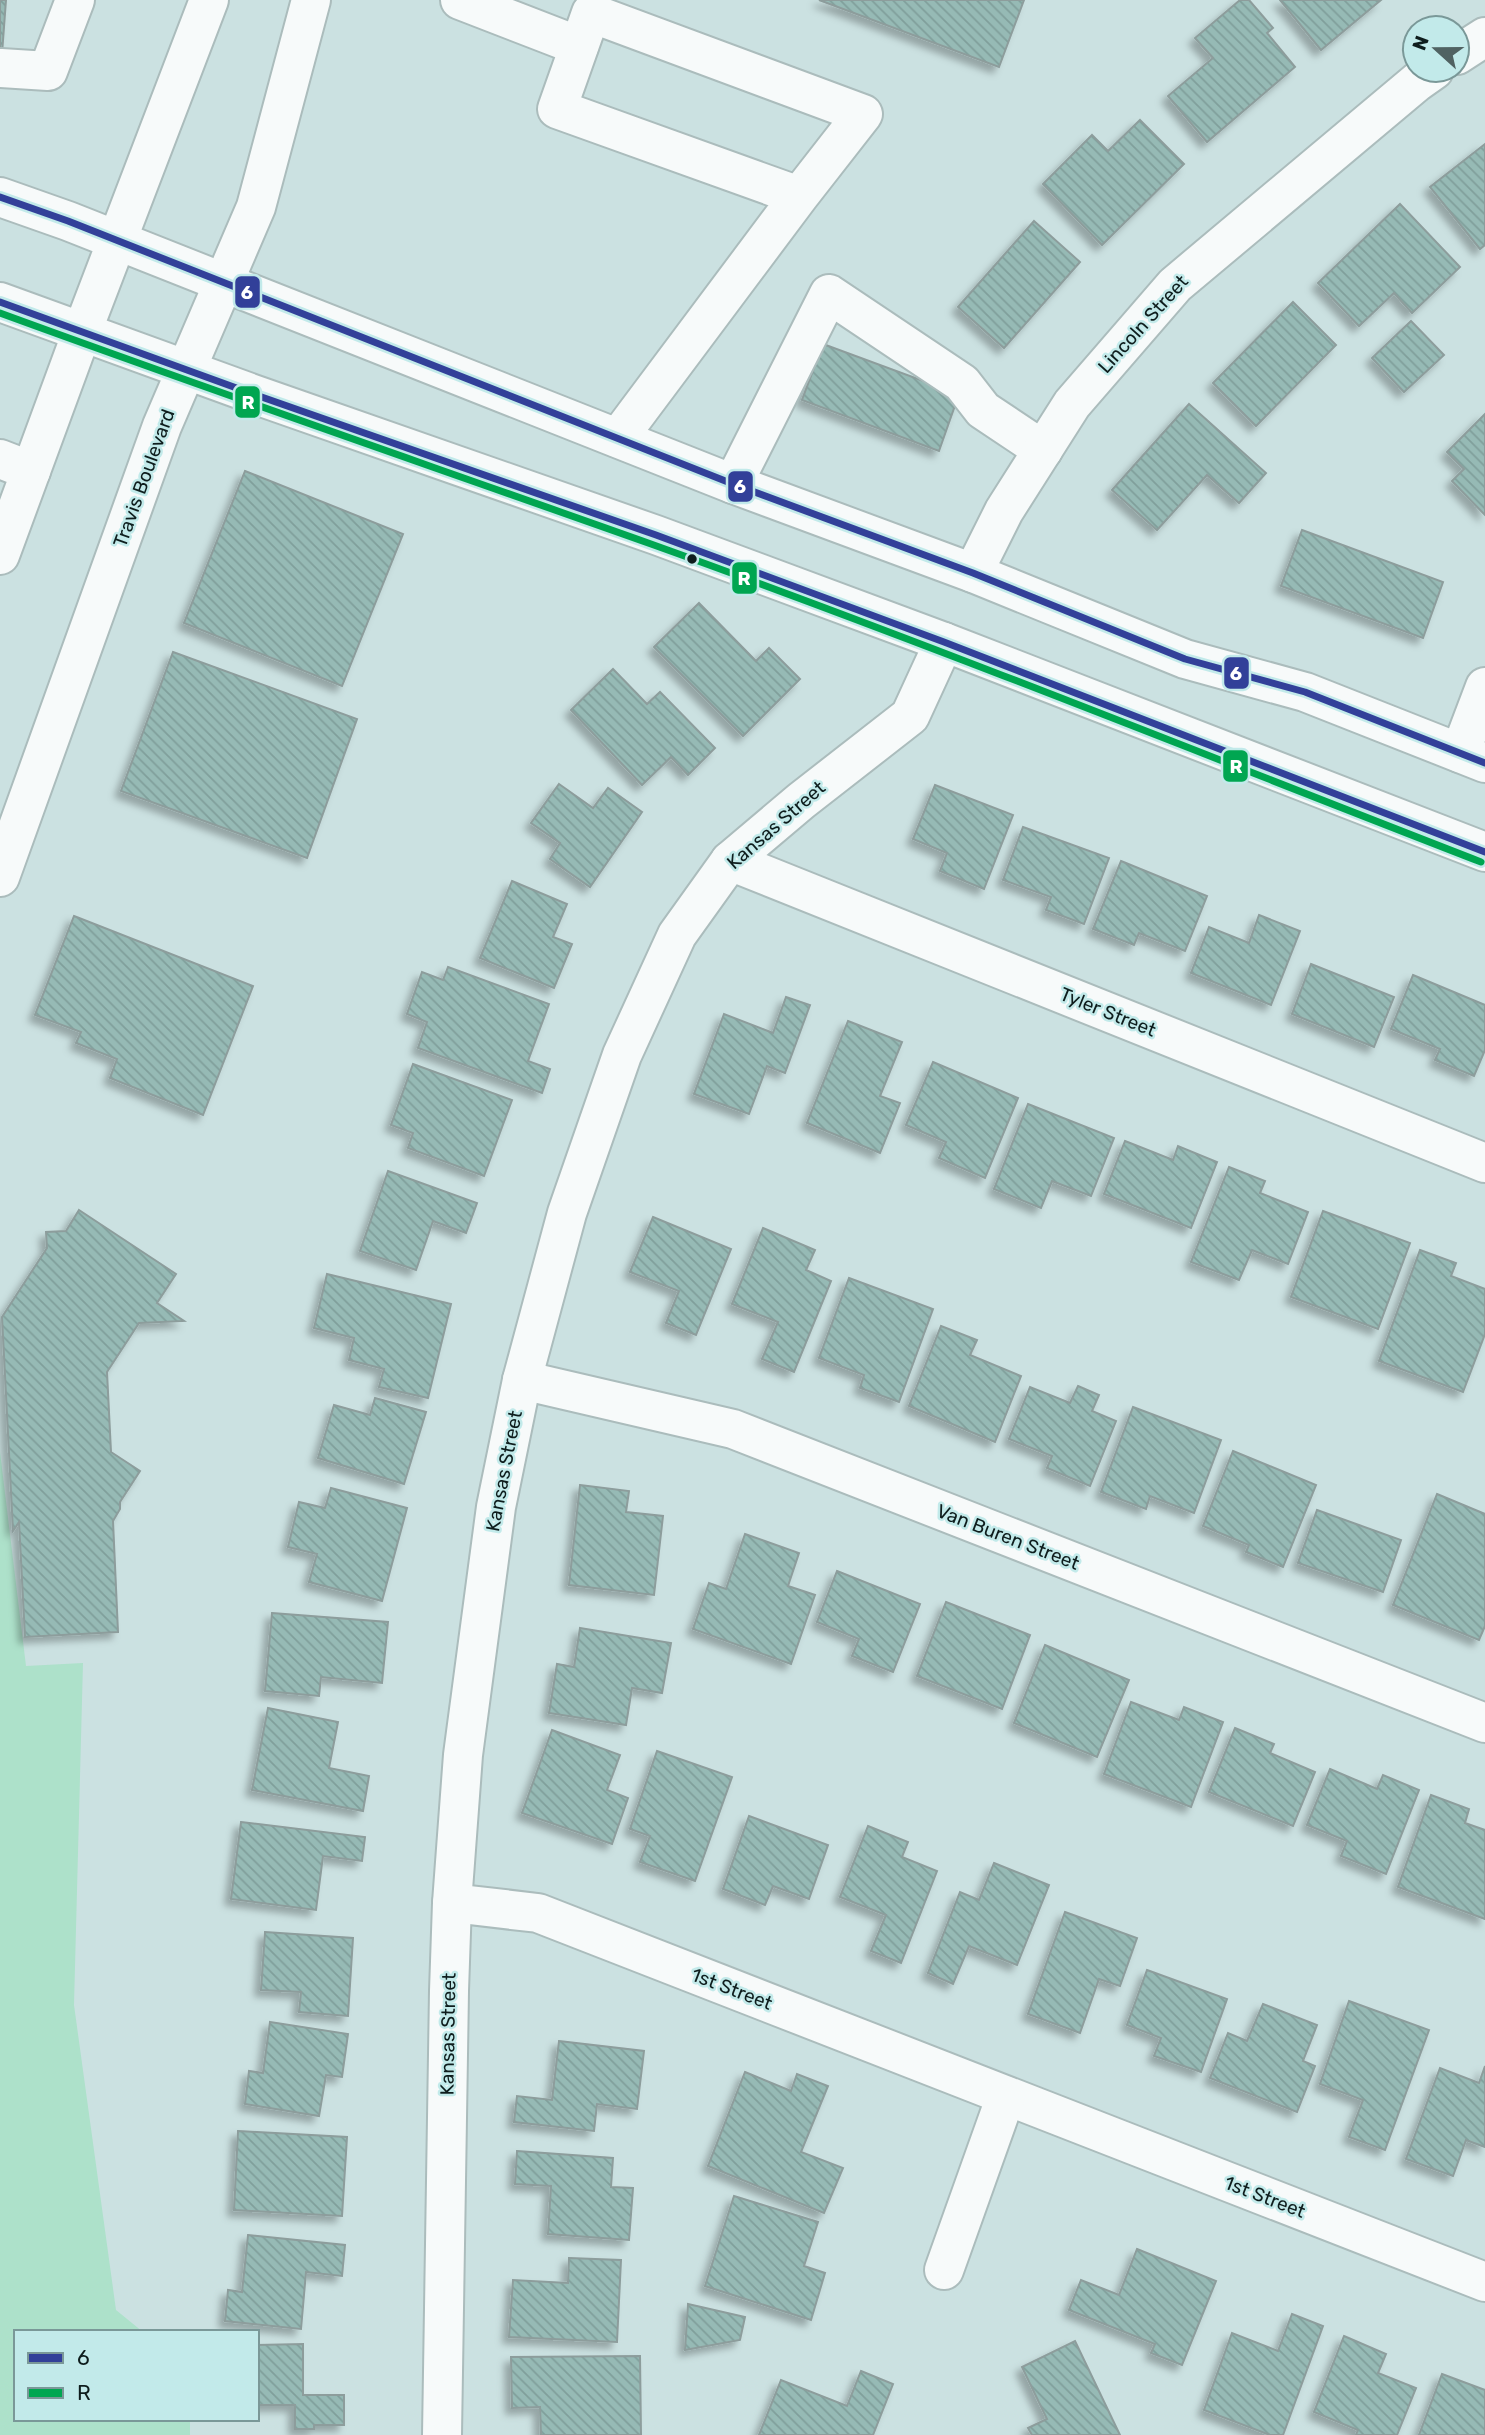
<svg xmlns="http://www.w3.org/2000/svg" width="1485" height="2435" viewBox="0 0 1485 2435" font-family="Rubik,sans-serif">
<defs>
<pattern id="building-back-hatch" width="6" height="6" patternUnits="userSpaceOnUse" patternTransform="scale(1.75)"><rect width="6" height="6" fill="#96bab5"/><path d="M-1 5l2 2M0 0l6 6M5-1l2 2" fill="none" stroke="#809f9b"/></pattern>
<filter id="shadow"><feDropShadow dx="-6" dy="6" stdDeviation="3.5" flood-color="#0004"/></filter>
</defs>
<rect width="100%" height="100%" fill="#cbe1e1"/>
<path fill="#ade1ca" d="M0,1452L26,1666L83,1663L74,2005L116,2310L143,2332H16V2419H190V2435H0Z"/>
<g fill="url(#building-back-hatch)" stroke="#8d9d9c" stroke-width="2" filter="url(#shadow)">
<path d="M0,0H6L0,81Z"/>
<path d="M819,0H1024L999,67Z"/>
<path d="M1240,0H1249L1273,28L1267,33L1295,67L1207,142L1168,96L1213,58L1195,38Z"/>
<path d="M1280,0H1381L1321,50Z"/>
<path d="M1140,120L1184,164L1102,245L1043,184L1092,135L1108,151Z"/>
<path d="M1485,144V245L1480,249L1430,187Z"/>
<path d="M1400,204L1460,267L1412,313L1394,293L1359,326L1318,283Z"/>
<path d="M1034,221L1080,262L1004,348L958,307Z"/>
<path d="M1293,302L1336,345L1256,426L1213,383Z"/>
<path d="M1411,321L1444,355L1404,392L1372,358Z"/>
<path d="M823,344L959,394L939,451L802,400Z"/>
<path d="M1189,404L1266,473L1239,503L1207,475L1157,530L1112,490Z"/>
<path d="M1485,414V515L1452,481L1464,469L1447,452Z"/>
<path d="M245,471L403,534L342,686L184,623Z"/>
<path d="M1302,530L1443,582L1423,638L1281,586Z"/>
<path d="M699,603L756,661L769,648L800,679L743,736L654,647Z"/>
<path d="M173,652L357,719L307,858L121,791Z"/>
<path d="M613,669L647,704L660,692L715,748L688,775L671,757L642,785L571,710Z"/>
<path d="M559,784L593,808L608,788L642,812L590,887L550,859L560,843L531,823Z"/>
<path d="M935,785L1013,815L984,889L940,871L947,853L913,839Z"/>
<path d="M1023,827L1109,858L1084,924L1046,910L1051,897L1003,880Z"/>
<path d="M1121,861L1207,896L1185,951L1139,933L1134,945L1093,929Z"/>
<path d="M512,881L567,904L553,937L572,944L554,988L480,958Z"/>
<path d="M1259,915L1300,931L1271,1005L1191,973L1209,927L1249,943Z"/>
<path d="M74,916L253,986L203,1115L110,1078L117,1059L76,1043L81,1032L35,1015Z"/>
<path d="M1311,964L1394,997L1374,1047L1292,1014Z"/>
<path d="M448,967L549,1004L528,1061L550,1069L542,1093L418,1048L427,1022L407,1014L422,972L443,980Z"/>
<path d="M1413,975L1485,1005V1050L1474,1076L1435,1060L1440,1049L1391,1029Z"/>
<path d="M786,997L810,1005L785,1073L767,1066L749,1114L694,1094L724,1014L773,1033Z"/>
<path d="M848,1021L902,1042L880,1096L900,1103L880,1153L807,1123Z"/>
<path d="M933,1062L1018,1098L985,1178L939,1158L946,1142L906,1125Z"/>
<path d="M413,1064L512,1100L484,1176L408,1148L413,1133L391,1125Z"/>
<path d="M1028,1104L1114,1138L1091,1196L1052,1181L1041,1208L994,1189Z"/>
<path d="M1125,1141L1173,1160L1178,1146L1217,1162L1191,1228L1104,1194Z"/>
<path d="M1229,1167L1265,1181L1260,1193L1308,1212L1288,1264L1252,1250L1239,1280L1191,1262Z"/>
<path d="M388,1171L477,1203L466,1233L433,1221L416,1270L360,1251Z"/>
<path d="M79,1210L176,1274L157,1303L184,1321L139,1323L107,1372L111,1452L140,1471L120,1502V1509L113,1521L118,1632L25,1637L19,1522L13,1531L2,1317L47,1248L46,1232L66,1231Z"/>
<path d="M1323,1211L1410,1243L1378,1329L1291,1297Z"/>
<path d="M653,1217L731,1249L696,1335L666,1323L679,1291L630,1272Z"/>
<path d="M763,1228L815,1250L806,1270L831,1281L794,1372L762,1359L778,1322L732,1304Z"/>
<path d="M1420,1250L1456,1263L1451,1276L1485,1289V1334L1463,1392L1379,1361Z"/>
<path d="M327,1274L451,1304L428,1398L379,1387L384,1369L349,1360L354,1338L314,1328Z"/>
<path d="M849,1278L933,1309L899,1402L860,1388L864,1375L819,1358Z"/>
<path d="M941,1326L977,1340L970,1355L1021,1376L995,1442L909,1406Z"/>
<path d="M1078,1386L1099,1395L1092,1411L1116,1421L1090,1486L1047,1468L1052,1456L1009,1439L1030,1387L1070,1403Z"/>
<path d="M375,1398L426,1412L404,1484L318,1458L334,1405L370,1415Z"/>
<path d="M1133,1407L1221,1440L1194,1513L1150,1496L1146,1509L1101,1492Z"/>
<path d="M1233,1451L1316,1485L1283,1567L1246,1552L1249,1545L1203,1526Z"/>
<path d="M580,1485L629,1491L626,1512L663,1516L654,1595L569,1585Z"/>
<path d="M331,1488L407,1508L382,1601L309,1582L317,1554L288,1547L299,1502L325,1508Z"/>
<path d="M1437,1494L1485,1514V1626L1479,1640L1393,1605Z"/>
<path d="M1317,1510L1401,1540L1383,1592L1298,1563Z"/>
<path d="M745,1534L799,1553L788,1586L815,1595L791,1664L693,1629L709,1583L726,1589Z"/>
<path d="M837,1571L920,1604L893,1672L852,1656L859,1639L817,1622Z"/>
<path d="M946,1602L1030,1635L1002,1709L917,1676Z"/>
<path d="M272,1613L388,1622L382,1683L321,1677L319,1696L265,1691Z"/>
<path d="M580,1628L671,1643L662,1693L632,1688L626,1725L549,1713L557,1664L574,1667Z"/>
<path d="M1045,1645L1129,1680L1097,1757L1014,1723Z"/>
<path d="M1131,1702L1179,1720L1184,1707L1223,1722L1191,1807L1104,1774Z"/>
<path d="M268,1708L338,1722L329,1768L369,1776L363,1811L252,1790Z"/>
<path d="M1235,1728L1274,1744L1270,1753L1315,1772L1293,1826L1209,1792Z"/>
<path d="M552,1730L620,1755L607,1790L628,1798L612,1844L522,1813Z"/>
<path d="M657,1751L732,1777L695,1881L640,1862L650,1836L630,1829Z"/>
<path d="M1330,1769L1377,1789L1383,1775L1419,1790L1386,1874L1341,1856L1347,1841L1307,1825Z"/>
<path d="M1431,1795L1469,1809L1465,1823L1485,1830V1919L1398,1887Z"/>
<path d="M749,1816L828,1845L809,1899L773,1886L765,1905L723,1889Z"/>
<path d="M241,1822L365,1837L362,1861L323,1856L316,1910L231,1899Z"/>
<path d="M868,1826L908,1842L902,1857L937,1871L901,1963L871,1951L886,1915L840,1897Z"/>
<path d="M994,1863L1049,1885L1017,1965L969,1946L953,1984L928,1973L960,1892L979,1900Z"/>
<path d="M1065,1912L1137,1938L1120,1986L1099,1979L1080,2033L1028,2014Z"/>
<path d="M265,1932L353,1938L348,2016L299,2012L301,1992L261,1990Z"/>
<path d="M1147,1970L1227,1999L1201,2072L1154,2056L1161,2038L1127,2025Z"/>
<path d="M1349,2001L1429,2030L1385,2150L1349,2137L1363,2100L1320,2084Z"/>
<path d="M1263,2004L1317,2025L1303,2061L1315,2066L1297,2112L1210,2078L1228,2033L1247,2041Z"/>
<path d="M270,2022L348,2034L342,2077L326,2075L319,2116L245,2104L249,2071L263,2073Z"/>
<path d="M559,2041L644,2051L637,2109L597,2104L594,2131L514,2122L517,2096L552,2100Z"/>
<path d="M1485,2066V2147L1466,2140L1453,2176L1406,2159L1440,2068L1479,2083Z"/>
<path d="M745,2072L791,2091L797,2074L828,2086L801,2152L843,2168L824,2213L708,2166Z"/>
<path d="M238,2131L347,2137L342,2216L234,2210Z"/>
<path d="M517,2151L613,2158L611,2187L633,2188L629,2240L548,2234L551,2186L515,2184Z"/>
<path d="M734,2196L818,2222L804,2266L825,2273L811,2320L705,2286Z"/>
<path d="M248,2235L345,2245L342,2276L306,2272L301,2329L225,2321L228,2290L242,2292Z"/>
<path d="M1137,2249L1216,2281L1182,2365L1151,2353L1155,2344L1069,2310L1081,2280L1119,2295Z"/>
<path d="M569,2258L621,2260L617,2342L509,2337L513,2280L568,2283Z"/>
<path d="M688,2304L745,2317L740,2340L685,2350Z"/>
<path d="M1292,2314L1323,2326L1283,2435H1270L1204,2410L1232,2333L1278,2351Z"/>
<path d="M1344,2336L1386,2354L1378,2373L1416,2388L1397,2435H1356L1358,2430L1314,2412Z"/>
<path d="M1075,2341L1120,2435H1032L1028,2428L1047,2419L1022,2367Z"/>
<path d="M303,2344V2395H344V2425H314V2429H295V2405H257V2345Z"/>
<path d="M640,2356L641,2435H541L540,2407L512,2408L511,2357Z"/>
<path d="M861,2371L893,2384L873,2435H759L781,2380L847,2406Z"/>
<path d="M1442,2374L1485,2390V2435H1419Z"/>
</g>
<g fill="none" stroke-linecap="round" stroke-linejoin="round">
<defs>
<g id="minor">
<path d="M460,0L579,46"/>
<path d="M1457,55L1485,37"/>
<path d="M1,68L48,71L75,0"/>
<path d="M618,438L799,196L863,114L591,13L557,109L799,196"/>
<path d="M0,459L31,471"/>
<path d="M733,484L829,294L962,383L983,410L1043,450"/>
<path d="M973,573L1004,511L1072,404L1175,285L1417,82L1434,70"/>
<path d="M1460,753L1485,687"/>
<path d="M730,861L1485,1163"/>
<path d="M522,1380L733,1429L1485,1723"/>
<path d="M452,1903L538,1913L1485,2282"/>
<path d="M944,2270L1006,2096"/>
<path d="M442,2435L449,1991L452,1903L463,1755L496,1507L522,1380L567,1213L622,1055L677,935L730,861L801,801L910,716L944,642"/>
</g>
<g id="major">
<path d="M0,197L68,221L733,484L973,573L1185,659L1305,692L1485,763"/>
<path d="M0,302L253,394L656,535L944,642L1485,852"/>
<path d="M0,555L82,332L209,0"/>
<path d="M0,877L162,426L256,207L311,0"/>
</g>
</defs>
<use href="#minor" stroke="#abbcbc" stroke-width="42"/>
<use href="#major" stroke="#abbcbc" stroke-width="42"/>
<use href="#minor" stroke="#f7fafa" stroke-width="38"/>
<use href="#major" stroke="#f7fafa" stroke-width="38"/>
<defs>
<g id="bus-1">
<path d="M0,197L68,221L733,484L973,573L1185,659L1305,692L1485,763"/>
<path d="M0,302L253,394L656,535L944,642L1485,852"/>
</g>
<path id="bus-2" d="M0,313C216,392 434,467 651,544C930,644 1205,755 1481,862"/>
</defs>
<use href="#bus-1" stroke="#c2eaea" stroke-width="12"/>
<use href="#bus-2" stroke="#c2eaea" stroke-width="12"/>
<use href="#bus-1" stroke="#324099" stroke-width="7"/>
<use href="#bus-2" stroke="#00a651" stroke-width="7"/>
</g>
<circle fill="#0e1d1d" stroke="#c2eaea" stroke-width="2.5" cx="692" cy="559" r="6"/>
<g text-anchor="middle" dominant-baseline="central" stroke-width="5" stroke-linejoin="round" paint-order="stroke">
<g font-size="19" fill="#0e1d1d" stroke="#c2eaea">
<text transform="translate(1143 324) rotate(-48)">Lincoln Street</text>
<text transform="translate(144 478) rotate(-70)">Travis Boulevard</text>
<text transform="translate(776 825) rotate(-41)">Kansas Street</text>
<text transform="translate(1108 1012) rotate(22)">Tyler Street</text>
<text transform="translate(504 1471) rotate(-79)">Kansas Street</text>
<text transform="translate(1008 1537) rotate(21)">Van Buren Street</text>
<text transform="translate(732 1989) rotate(21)">1st Street</text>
<text transform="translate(448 2034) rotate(-89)">Kansas Street</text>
<text transform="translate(1265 2197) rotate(21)">1st Street</text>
</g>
</g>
<g stroke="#c2eaea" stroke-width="2.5">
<rect x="234" y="275" width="27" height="34" rx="7" fill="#324099"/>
<rect x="234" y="385" width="27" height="34" rx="7" fill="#00a651"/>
<rect x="727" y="470" width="27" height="33" rx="7" fill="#324099"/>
<rect x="731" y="561" width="27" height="34" rx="7" fill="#00a651"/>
<rect x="1223" y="656" width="27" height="34" rx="7" fill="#324099"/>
<rect x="1222" y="749" width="27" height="34" rx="7" fill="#00a651"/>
</g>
<g font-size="19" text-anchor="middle" font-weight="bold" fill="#fff">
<text x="247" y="299">6</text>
<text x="248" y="409">R</text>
<text x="740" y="493">6</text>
<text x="744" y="585">R</text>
<text x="1236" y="680">6</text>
<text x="1236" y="773">R</text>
</g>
<rect x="14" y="2330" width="245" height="91" fill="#c2eaea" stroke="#7a9898" stroke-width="2"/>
<rect x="28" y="2353" width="35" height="10" fill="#324099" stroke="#7a9898" stroke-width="2"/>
<text x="77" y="2365" font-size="21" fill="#0e1d1d">6</text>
<rect x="28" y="2388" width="35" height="10" fill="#00a651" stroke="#7a9898" stroke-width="2"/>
<text x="77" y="2400" font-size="21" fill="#0e1d1d">R</text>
<g transform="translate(1436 49) rotate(291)"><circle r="33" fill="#c2eaea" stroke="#7a9898" stroke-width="2"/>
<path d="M0-5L12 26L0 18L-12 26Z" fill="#506262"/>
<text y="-10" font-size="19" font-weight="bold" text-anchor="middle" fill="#0e1d1d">N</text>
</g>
</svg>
